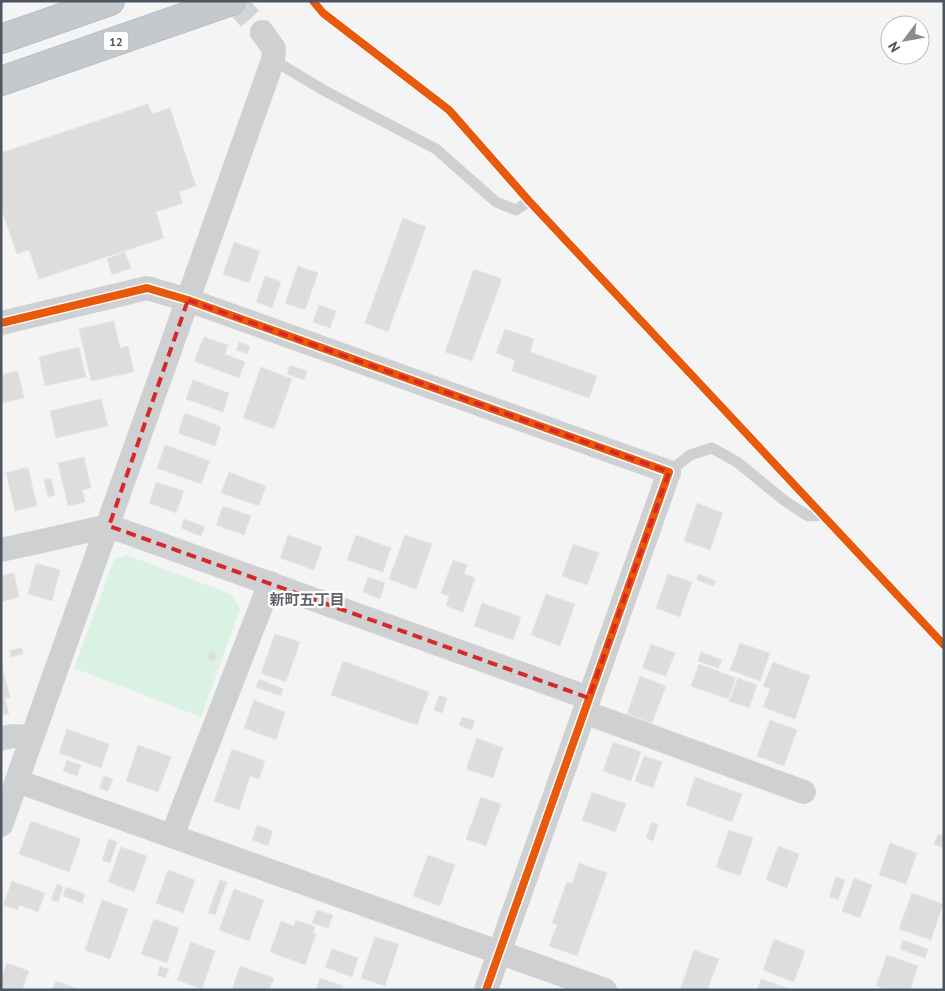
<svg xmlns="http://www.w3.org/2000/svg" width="945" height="991" viewBox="0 0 945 991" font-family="'PT Sans','Noto Sans JP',sans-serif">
<rect width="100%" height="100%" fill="#f4f4f4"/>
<path fill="#d9f2e3" d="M126,555L231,594L240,609L201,717L74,668L114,560Z"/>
<g fill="#ddddde" stroke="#e5e6e7">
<path d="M148,104L152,114L170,108L196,186L179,192L183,203L156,212L164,238L39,279L29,250L17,254L1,208V153Z"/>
<path d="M403,218L426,227L388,332L365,323Z"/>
<path d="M234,242L260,251L249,283L223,274Z"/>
<path d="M125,252L131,268L112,275L107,259Z"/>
<path d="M298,266L318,273L305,310L285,303Z"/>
<path d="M474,269L502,279L472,361L445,352Z"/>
<path d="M265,276L281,282L272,308L256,302Z"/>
<path d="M319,305L336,311L330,328L313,322Z"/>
<path d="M114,321L120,348L128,346L134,372L91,381L79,329Z"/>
<path d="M505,329L534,339L530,352L597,376L589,398L512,371L515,360L496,353Z"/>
<path d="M204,337L228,345L225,354L245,362L239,378L194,361Z"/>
<path d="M239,342L250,346L247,354L236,350Z"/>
<path d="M79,347L86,377L45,386L39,357Z"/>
<path d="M290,365L307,371L304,380L287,374Z"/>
<path d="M261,367L292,379L274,429L243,418Z"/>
<path d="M18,371L24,398L1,403V375Z"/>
<path d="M193,380L229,393L223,412L186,399Z"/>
<path d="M101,399L108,426L56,438L50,411Z"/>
<path d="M185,413L221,427L215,446L178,433Z"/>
<path d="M165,445L210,461L201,484L157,468Z"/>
<path d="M84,457L91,488L82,490L85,502L68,506L58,463Z"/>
<path d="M28,467L37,506L15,511L6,473Z"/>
<path d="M229,472L266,486L259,506L221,493Z"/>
<path d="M51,478L55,495L48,497L44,480Z"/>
<path d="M156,482L184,491L176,513L149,503Z"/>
<path d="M697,503L723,513L710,550L684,541Z"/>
<path d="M223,506L251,516L244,535L216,525Z"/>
<path d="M184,519L205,527L201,536L181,528Z"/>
<path d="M288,535L322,547L314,570L280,558Z"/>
<path d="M356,535L391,548L383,572L347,560Z"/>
<path d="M405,535L432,544L416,589L389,579Z"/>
<path d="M573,544L599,553L587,585L562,576Z"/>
<path d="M453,560L467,565L464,574L475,578L463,612L446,606L449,596L441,593Z"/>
<path d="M36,563L60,570L52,601L28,594Z"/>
<path d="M14,573L19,597L1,602V576Z"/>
<path d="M668,574L692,582L680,617L656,608Z"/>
<path d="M698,574L716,581L714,586L697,580Z"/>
<path d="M368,577L385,583L380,599L363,592Z"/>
<path d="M546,594L575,604L560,646L531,635Z"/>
<path d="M482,603L521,617L513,640L474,626Z"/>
<path d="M275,634L300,642L286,682L261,673Z"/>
<path d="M740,643L770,653L760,681L730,670Z"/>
<path d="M651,644L675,653L666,676L642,668Z"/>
<path d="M22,648L23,654L11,657L10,650Z"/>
<path d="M210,651L217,654L215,662L207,659Z"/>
<path d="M701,652L722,660L718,668L698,661Z"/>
<path d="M343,661L429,692L417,725L331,695Z"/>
<path d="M773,662L810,676L795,719L763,707L770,689L763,686Z"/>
<path d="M1,663L10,697L5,698L9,714L1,715Z"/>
<path d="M699,664L736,678L728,699L691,686Z"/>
<path d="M640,676L666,686L652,723L627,714Z"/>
<path d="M738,678L757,685L749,708L729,701Z"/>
<path d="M259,679L283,689L281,696L256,687Z"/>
<path d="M439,695L447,698L442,713L434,710Z"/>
<path d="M254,700L285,712L276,740L244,728Z"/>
<path d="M462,717L475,721L472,730L459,725Z"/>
<path d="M770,720L797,730L784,766L757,756Z"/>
<path d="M67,729L109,744L101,768L59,753Z"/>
<path d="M477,738L503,748L493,778L466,769Z"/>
<path d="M613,742L641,752L631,781L603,771Z"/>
<path d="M138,745L171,757L158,792L126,781Z"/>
<path d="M232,749L265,761L259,779L250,776L239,810L214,801Z"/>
<path d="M644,756L662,762L653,788L635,781Z"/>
<path d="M67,760L81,765L77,776L63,771Z"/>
<path d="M104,776L113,779L108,791L99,788Z"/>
<path d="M695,777L742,794L732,822L686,805Z"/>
<path d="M592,792L626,804L615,832L582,820Z"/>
<path d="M481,797L501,804L486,846L466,839Z"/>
<path d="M31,821L81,839L69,872L19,854Z"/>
<path d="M652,822L658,825L653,841L646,838Z"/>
<path d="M257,825L273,831L268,846L252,840Z"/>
<path d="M729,830L753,838L740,876L716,867Z"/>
<path d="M938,834L944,836V848L934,844Z"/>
<path d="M109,839L117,842L110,863L102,860Z"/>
<path d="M890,843L917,853L906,884L879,875Z"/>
<path d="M778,846L799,854L787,888L766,880Z"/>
<path d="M121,847L147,856L134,892L108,882Z"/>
<path d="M428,855L455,865L440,906L413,896Z"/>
<path d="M579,863L607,873L577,956L549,946L557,925L552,923L567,882L572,884Z"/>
<path d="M168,870L195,880L183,913L156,903Z"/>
<path d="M836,877L845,880L838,900L829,897Z"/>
<path d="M854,878L872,885L860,918L842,911Z"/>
<path d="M220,880L227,882L215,915L208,913Z"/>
<path d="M12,881L45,893L38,912L19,905L18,910L3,905Z"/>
<path d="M57,884L63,887L58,902L51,900Z"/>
<path d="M66,887L85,894L82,903L63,896Z"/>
<path d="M234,889L264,900L249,941L219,930Z"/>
<path d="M912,893L943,904L931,940L899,929Z"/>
<path d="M102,900L128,909L110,959L85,950Z"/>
<path d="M317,910L333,915L328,928L312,923Z"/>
<path d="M154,919L179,928L167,963L141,954Z"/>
<path d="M296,920L315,927L313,933L316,934L305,965L270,952L281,921L294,926Z"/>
<path d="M375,937L399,944L385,986L361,978Z"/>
<path d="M774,939L805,951L794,982L763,970Z"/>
<path d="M903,940L928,949L925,958L900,949Z"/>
<path d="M191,942L215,951L202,989L177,980Z"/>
<path d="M332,949L358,958L352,977L325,967Z"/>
<path d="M694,950L719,959L707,990H680Z"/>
<path d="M887,955L918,966L910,990H886L876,986Z"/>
<path d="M7,963L29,971L22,990L1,988V979Z"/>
<path d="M160,966L169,969L165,978L157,975Z"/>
<path d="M240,966L274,978L269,990H232Z"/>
<path d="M320,978L343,986L342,990H316Z"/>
<path d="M761,979L790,989V990H757Z"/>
<path d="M56,981L80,990H52Z"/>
</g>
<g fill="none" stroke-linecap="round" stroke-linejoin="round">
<path stroke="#d2d4d7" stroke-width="24" stroke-dasharray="24 12" stroke-linecap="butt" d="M234,1L262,32"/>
<defs>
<g id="trunk">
<path d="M1,39L110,1"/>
<path d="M1,81L231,1"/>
</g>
</defs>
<use href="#trunk" stroke="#b9bec3" stroke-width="30"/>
<g stroke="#ced0d2" stroke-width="11">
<path d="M273,60L325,91L436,149L496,202L516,210L529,201"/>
<path d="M669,472L690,455L712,448L737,462L785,501L808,516L823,515"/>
</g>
<g stroke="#ced0d2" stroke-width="24">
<path d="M1,323L147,288L188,300L669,472L486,990"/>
<path d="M1,550L109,526L589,698"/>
<path d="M584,712L804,792"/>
<path d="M1,739L12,736L31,737"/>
<path d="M17,781L605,990"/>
<path d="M1,825L273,60L274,49L262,32"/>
<path d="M172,836L270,583"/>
</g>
<use href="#trunk" stroke="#c4c9cd" stroke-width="28"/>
<defs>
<g id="cycleway">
<path d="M313,1L323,13L449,110L529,201L944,645"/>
<path d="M1,323L147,288L188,300L669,472L486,990"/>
</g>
</defs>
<use href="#cycleway" stroke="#fff" stroke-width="11"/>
<use href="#cycleway" stroke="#e8590c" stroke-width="8"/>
</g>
<path fill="none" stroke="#d62828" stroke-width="4" stroke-dasharray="10 6" stroke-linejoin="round" d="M188,300L669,472L589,698L109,526Z"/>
<g text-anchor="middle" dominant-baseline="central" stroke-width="4.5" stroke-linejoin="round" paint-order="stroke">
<rect fill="#fff" stroke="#808990" stroke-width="1" x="103.5" y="31.5" width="25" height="19" rx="4"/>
<g font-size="12" font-weight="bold" fill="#4a5661">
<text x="116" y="41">12</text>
</g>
<g font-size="15" font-weight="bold" fill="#5f6368" stroke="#fff">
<text x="307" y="599">新町五丁目</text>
</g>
</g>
<rect width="945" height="991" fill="none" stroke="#4a5661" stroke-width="5"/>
<g transform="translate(905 40) rotate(238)"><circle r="24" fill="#ffffff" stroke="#b7bbc0"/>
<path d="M0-4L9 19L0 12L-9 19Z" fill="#868d94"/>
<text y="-8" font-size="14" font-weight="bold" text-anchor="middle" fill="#4a5661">N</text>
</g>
</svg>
